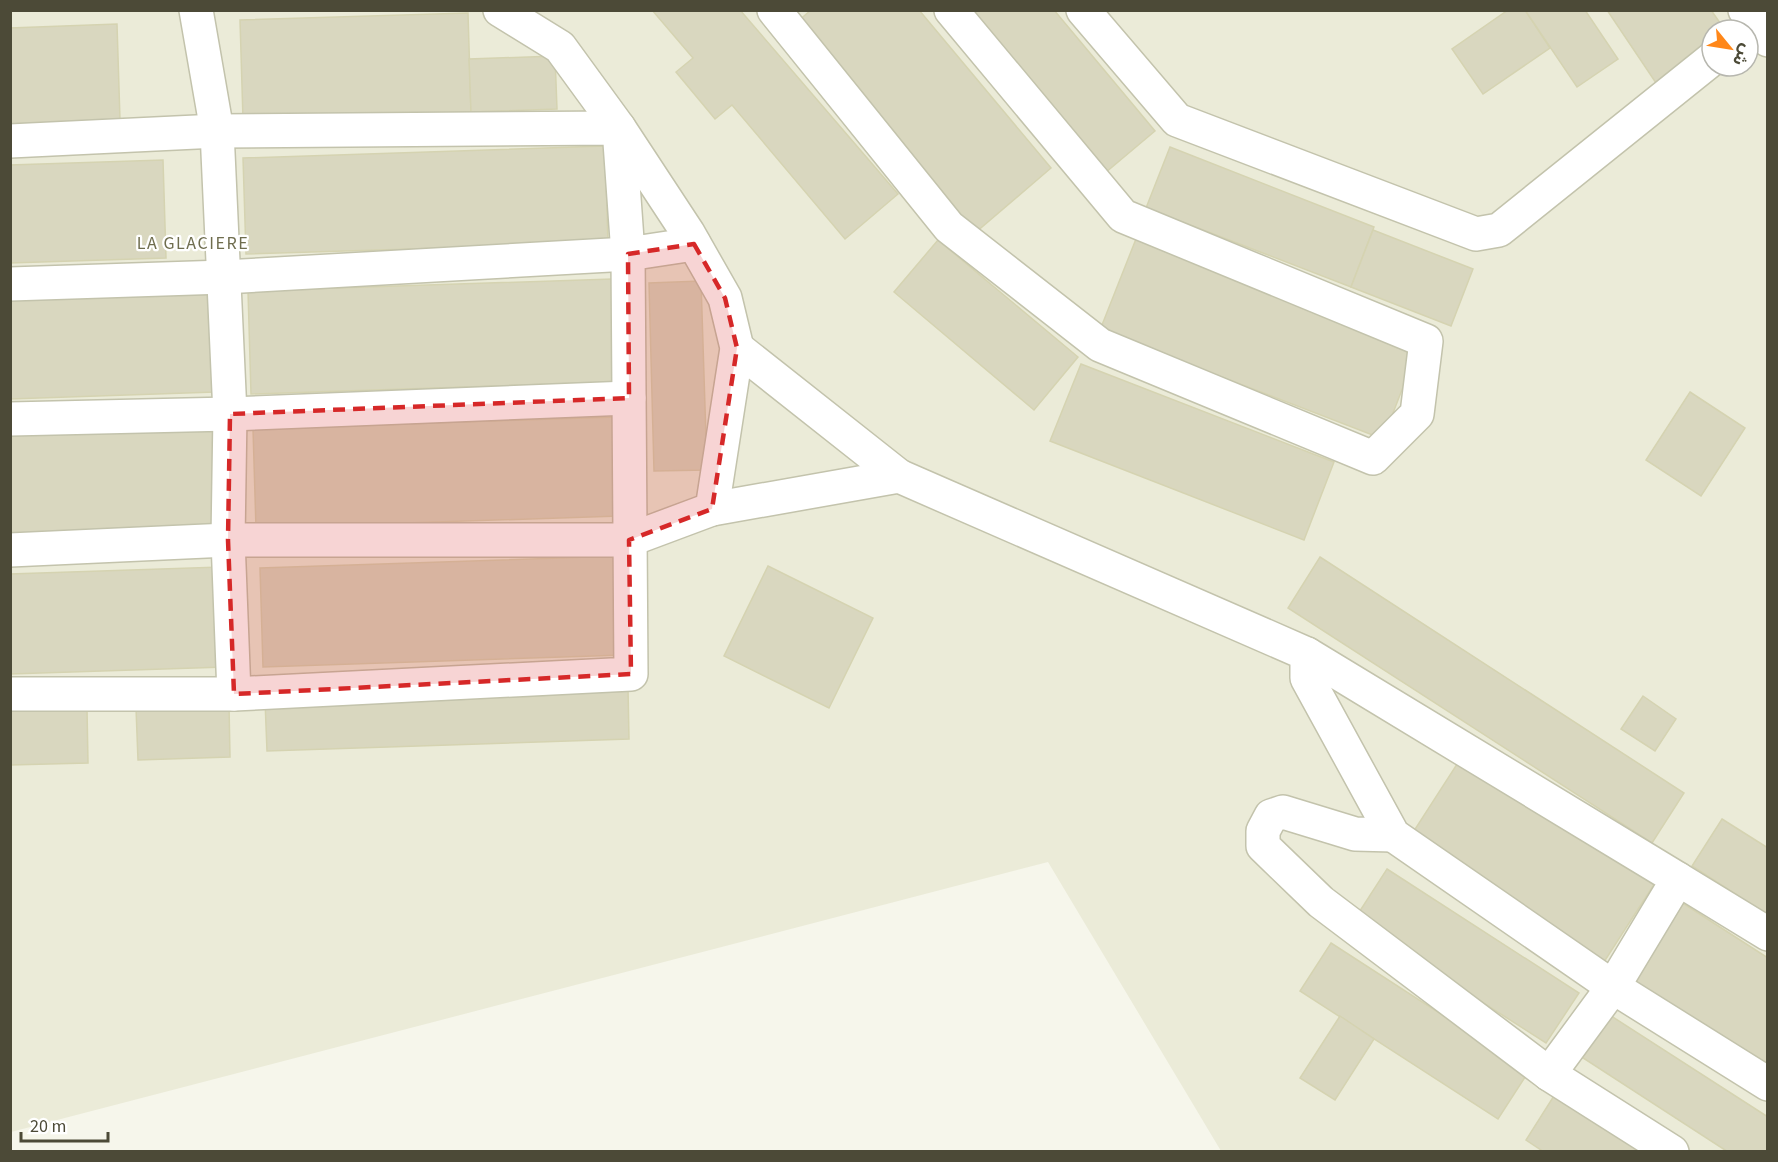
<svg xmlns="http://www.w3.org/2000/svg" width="1778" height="1162" viewBox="0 0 1778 1162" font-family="'Source Sans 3','Noto Sans Arabic',sans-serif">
<rect width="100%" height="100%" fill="#f6f6eb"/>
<path fill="#ebebd8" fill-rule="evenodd" d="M11,11H1767V1151H1221L1048,862L11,1132ZM1712,30H1748V66H1712Z"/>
<g fill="#d9d7bf" stroke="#d5d3b1" stroke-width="1.5">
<path d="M652,10H740L898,194L845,239L732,105L715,119L676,72L693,58Z"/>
<path d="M811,10H919L1051,168L975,233L797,22Z"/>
<path d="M972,10H1054L1155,131L1105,173Z"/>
<path d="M1508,10H1525L1550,48L1483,94L1452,49Z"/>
<path d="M1525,10H1585L1618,59L1577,87Z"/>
<path d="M1607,10H1711L1725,30H1712V43L1656,83Z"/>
<path d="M468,13L471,112L243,119L240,20Z"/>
<path d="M117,24L120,120L10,124V28Z"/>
<path d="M555,56L557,109L471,112L469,59Z"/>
<path d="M605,146L608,243L246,254L243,158Z"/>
<path d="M1170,147L1374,227L1351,287L1146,208Z"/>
<path d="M163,160L166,258L10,263V165Z"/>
<path d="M1373,230L1473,269L1451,326L1351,287Z"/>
<path d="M1136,239L1418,348L1383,439L1100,330Z"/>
<path d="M938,240L1078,357L1034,410L894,292Z"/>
<path d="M612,279L615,382L251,394L248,291Z"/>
<path d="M701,281L707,470L654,471L649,283Z"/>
<path d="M212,293L215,392L10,399V300Z"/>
<path d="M1081,364L1334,462L1304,540L1050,441Z"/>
<path d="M1690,392L1745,428L1701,496L1646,460Z"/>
<path d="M617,417L619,516L256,528L253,429Z"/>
<path d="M216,426L219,527L10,535V433Z"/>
<path d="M621,556L624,655L263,667L260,568Z"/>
<path d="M1320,557L1684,793L1652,843L1288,608Z"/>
<path d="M768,566L873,618L829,708L724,656Z"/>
<path d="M221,567L225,667L10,674V574Z"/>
<path d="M628,688L629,739L267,751L265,700Z"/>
<path d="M1643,696L1676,719L1655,751L1621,729Z"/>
<path d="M229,705L230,757L138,760L136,708Z"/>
<path d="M87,708L88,763L10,765V710Z"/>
<path d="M1461,758L1655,883L1604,962L1410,837Z"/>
<path d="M1722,819L1768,848V915L1692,866Z"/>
<path d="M1387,869L1579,993L1546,1043L1354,920Z"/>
<path d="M1678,900L1768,958V1076L1624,983Z"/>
<path d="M1331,943L1529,1071L1498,1119L1300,991Z"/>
<path d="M1605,1012L1768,1117V1152H1728L1577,1054Z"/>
<path d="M1340,1016L1374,1039L1335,1100L1300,1078Z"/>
<path d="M1557,1091L1651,1152H1544L1526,1140Z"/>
</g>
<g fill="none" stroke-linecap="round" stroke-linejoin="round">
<defs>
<g id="minor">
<path d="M196,10L217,131L230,414L228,540L234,694"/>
<path d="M774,10L949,227L1100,345L1373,458L1417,414L1426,341L1123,216L951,10"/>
<path d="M1083,10L1177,120L1476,234L1499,230L1712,59"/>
<path d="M1745,10L1768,40"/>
<path d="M10,141L217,131L619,128L688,233L725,298L737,348L712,509L629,540H228L10,550"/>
<path d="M10,284L224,277L628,254L694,244"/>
<path d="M737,348L899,476"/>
<path d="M10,419L230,414L629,398"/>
<path d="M712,509L899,476L1307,654V678L1393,835L1613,987L1768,1084"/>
<path d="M1307,654L1678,879L1613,987L1549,1074"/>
<path d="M10,694H234L631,674L628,254L619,128L560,47L500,10"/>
<path d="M1393,835L1355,834L1283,812L1271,816L1263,831V846L1321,902L1549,1074L1672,1152"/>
<path d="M1678,879L1768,934"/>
</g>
</defs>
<use href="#minor" stroke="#c3c3ac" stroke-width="36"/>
<use href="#minor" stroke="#fff" stroke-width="33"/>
</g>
<path fill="#d62828" fill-opacity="0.2" stroke="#d62828" stroke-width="4.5" stroke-dasharray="12 8" stroke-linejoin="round" d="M694,244L725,298L737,348L712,509L629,540L631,674L234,694L228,540L230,414L629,398L628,254Z"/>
<g text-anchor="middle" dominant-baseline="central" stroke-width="4.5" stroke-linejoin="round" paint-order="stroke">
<g font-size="18" letter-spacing="1.5" fill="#6f6d4e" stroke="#fff">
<text x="193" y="243">LA GLACIERE</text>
</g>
</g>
<rect width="1778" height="1162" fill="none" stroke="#4c4a37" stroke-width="24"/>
<g transform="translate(1730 48) rotate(120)"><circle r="28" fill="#ffffff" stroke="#b7b7af" stroke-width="1.5"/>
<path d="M0-4.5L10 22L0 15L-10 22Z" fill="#ff8719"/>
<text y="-9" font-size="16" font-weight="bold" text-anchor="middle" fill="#4c4a37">ش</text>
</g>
<path d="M21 1132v9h87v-9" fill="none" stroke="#4c4a37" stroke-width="3"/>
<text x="30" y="1132" font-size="18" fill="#4c4a37" stroke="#ffffff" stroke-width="4.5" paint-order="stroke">20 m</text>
</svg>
